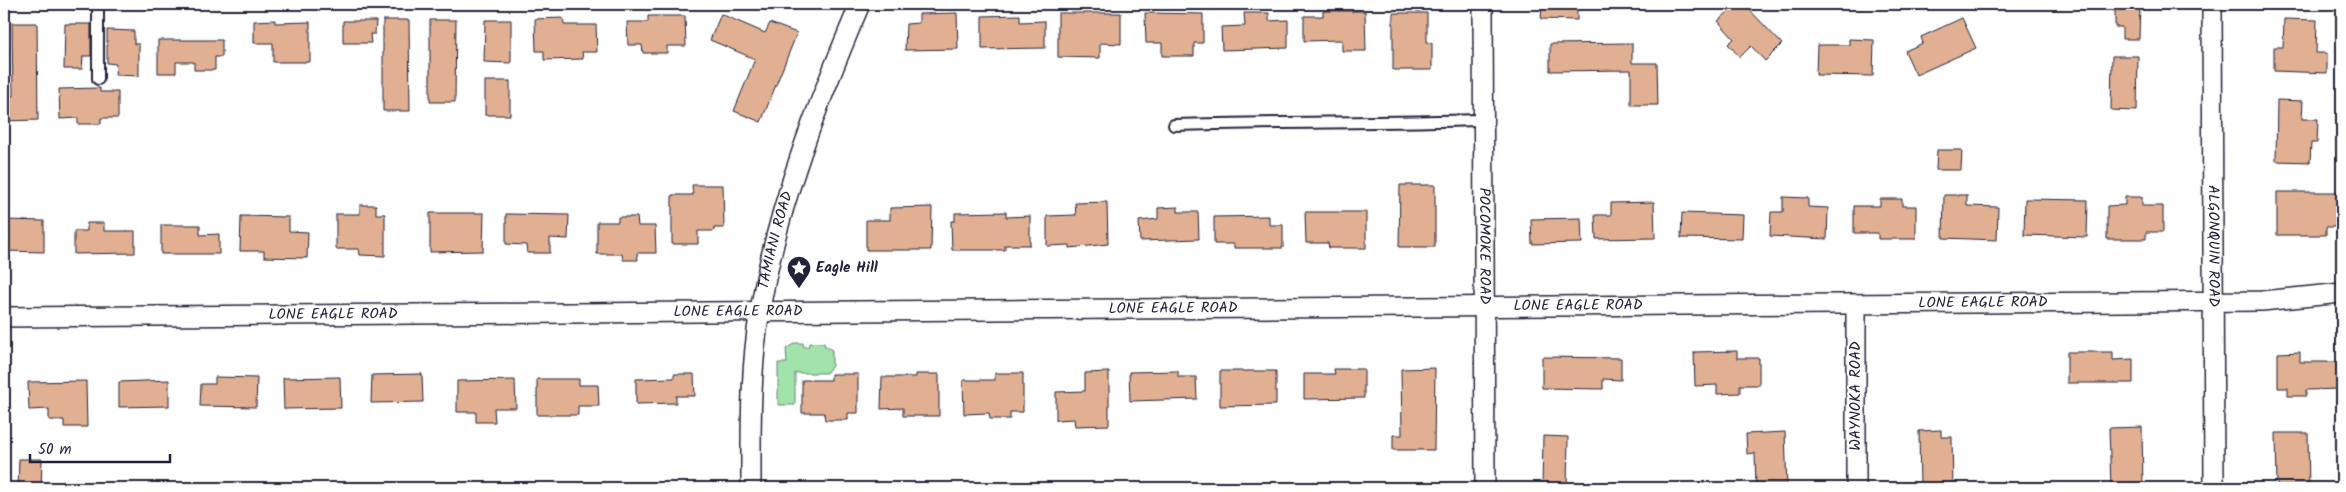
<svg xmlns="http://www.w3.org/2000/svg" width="2346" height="492" viewBox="0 0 2346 492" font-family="Kalam,sans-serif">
<rect width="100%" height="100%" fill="#fff"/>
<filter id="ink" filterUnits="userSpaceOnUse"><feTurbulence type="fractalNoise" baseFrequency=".02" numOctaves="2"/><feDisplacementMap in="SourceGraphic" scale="10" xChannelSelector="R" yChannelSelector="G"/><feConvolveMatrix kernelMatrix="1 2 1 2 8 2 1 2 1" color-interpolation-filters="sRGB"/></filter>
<g filter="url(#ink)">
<path fill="#a2e2ab" stroke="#628273" d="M795,343H803L804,347H808L809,343H824L825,346L832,350V366L826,373H795V405H778V363H787L786,349Z"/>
<g fill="#e1b092" stroke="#22223b">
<path d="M1542,4H1577V20L1541,19Z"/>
<path d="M1737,4H1744L1782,44L1765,61L1751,46L1740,57L1728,44L1734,39L1718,21Z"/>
<path d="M2112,4H2140L2139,39H2122V27H2115V10H2112Z"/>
<path d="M1323,11H1365L1366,51H1342V40L1304,41V16H1323Z"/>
<path d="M957,13L958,49L905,50L906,24L919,23V14Z"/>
<path d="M1058,13H1121V44L1100,43V58L1058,57Z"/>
<path d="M1145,13L1203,14V43H1194V56H1162V43H1146Z"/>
<path d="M1244,13H1269V21L1288,20V48L1222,50L1221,27L1245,26Z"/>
<path d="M1393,13H1427V43H1432V70H1393Z"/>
<path d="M721,14L765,33L770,23L797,33L761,122L734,111L755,59L710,40Z"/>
<path d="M1020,15V22L1045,21V48L982,49V16Z"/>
<path d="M648,16H685L686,46H667V53H643L642,45H628L627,22H648Z"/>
<path d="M563,18L564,25H596L597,52H582L583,59L544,60V51H536L535,19Z"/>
<path d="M1962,18L1976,48L1916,75L1905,51L1923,43L1921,37Z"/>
<path d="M2284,19L2317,20L2316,53H2327V73L2274,71V47H2283Z"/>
<path d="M275,20V23L310,22V62H273V43H254V21Z"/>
<path d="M383,20H409L410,111H383Z"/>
<path d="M430,20H456L455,102H430Z"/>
<path d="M485,20H511V63L484,62Z"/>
<path d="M343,21H376L375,34H370L371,43H343Z"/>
<path d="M12,23H37L38,120L4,121V96H13Z"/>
<path d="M65,24H91V56H83L82,69H64Z"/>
<path d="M107,30L134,31V44H139V76L115,75L116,64L107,63Z"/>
<path d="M1849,39L1874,40L1873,76L1816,75L1817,45H1849Z"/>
<path d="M158,40H222V57H215V70H194V62H176V73H158Z"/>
<path d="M1632,43V63H1657L1658,105H1631V70L1550,71V44Z"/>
<path d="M2112,56H2138L2137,111L2111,110Z"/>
<rect x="485" y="81" width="25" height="34"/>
<path d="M100,88V92H118V118H101V124H78V118L60,119L59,89Z"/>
<path d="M2277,100L2303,101L2302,119H2318L2317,143H2311L2310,162L2276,161Z"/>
<path d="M1937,150H1962L1961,170H1936Z"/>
<path d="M692,185H723L724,228H714V231H698V244H672V195H693Z"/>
<path d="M1400,185H1435V247H1399Z"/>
<path d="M2277,192H2342V227H2326V235H2277Z"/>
<path d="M1944,195H1967V206L1998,207L1997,240L1943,238Z"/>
<path d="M1783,197L1808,198V207L1828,208L1827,239L1770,236L1771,212H1783Z"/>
<path d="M2125,197H2142V206H2163V232H2146V239H2107V206L2125,205Z"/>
<path d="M1880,199H1902V206H1916V239H1878V233H1854V206H1880Z"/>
<path d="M2025,199L2088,200L2087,237L2024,235Z"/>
<path d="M1107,202L1108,244L1070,248V245L1047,246V216L1076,215L1075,203Z"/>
<path d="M1654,202L1655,238L1596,239L1595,215H1611V203Z"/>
<path d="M360,205H376V214H385V256L360,255L359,249H336V214H360Z"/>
<path d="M932,207L931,250H866V220H890V208Z"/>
<path d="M1178,207V212H1198L1199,239L1140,241L1139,221L1158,219V208Z"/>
<path d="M1006,212V217L1030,216V245H1005V250H952L951,221H955V213Z"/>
<path d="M1305,212H1366V248H1329L1328,243H1306Z"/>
<path d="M430,213H484L483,251L430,252Z"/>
<path d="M1682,213L1743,215L1742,239L1681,238Z"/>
<path d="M506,214L569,215L568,239L550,238V253H527L526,245L506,244Z"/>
<path d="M241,216L289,217V231L308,232L307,258L264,257V251H240Z"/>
<path d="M1269,216V225H1283V248H1234V244H1214V217Z"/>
<path d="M618,217H637L638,226H655L656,253H637L638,260H623L622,254H597V222H618Z"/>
<path d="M1581,218L1582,243L1532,244L1531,219Z"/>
<path d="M4,220L44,221V252L4,251Z"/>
<path d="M87,223H104V231H135V253L74,254V231H87Z"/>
<path d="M161,225H200V235L219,234V254H161Z"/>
<path d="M1737,351V358H1759V385H1740V393L1717,394V385L1695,386L1694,352Z"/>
<path d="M2067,352H2113V360L2133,359V383H2067Z"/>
<path d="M2300,352V362H2341V389L2306,390V396H2288V388H2278V353Z"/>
<path d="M1542,357L1621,358V380L1603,379V389L1542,388Z"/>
<path d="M1435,368L1434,450H1393V435H1402L1401,369Z"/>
<path d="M1334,369H1364V398L1304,399V374H1335Z"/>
<path d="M1178,371V377H1196L1197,399L1130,401L1129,372Z"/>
<path d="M1220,371H1276V405L1220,406Z"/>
<path d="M1109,372V425L1075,426L1074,419L1056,420V392L1085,391V373Z"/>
<path d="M995,373H1023V412H1010V419H990L989,413L964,414L963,380H995Z"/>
<path d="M422,374L423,402L371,403L372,375Z"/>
<path d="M674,374H694L695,396H676V403L636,404V379L674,378Z"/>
<path d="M831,374H858V413H848V420H825L824,413H802V380H831Z"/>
<path d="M916,374H939V416H903V408L881,409L882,377H916Z"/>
<path d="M215,377L257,378L256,407L200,406L201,384H215Z"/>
<path d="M340,377L341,408L284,409L283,378Z"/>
<path d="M537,379H579V385H598L599,406H578V415H537Z"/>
<path d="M169,380V406L119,407V382Z"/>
<path d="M515,380L516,408H494L495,422H476V412H457V381Z"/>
<path d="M86,381L87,427H64V420H49V409L29,410L28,382Z"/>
<path d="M2142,427L2143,488H2111L2109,428Z"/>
<path d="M1941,430V437H1952L1953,488H1920L1919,431Z"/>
<path d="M1785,432L1787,488H1756L1755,453L1747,454L1746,434Z"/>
<path d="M2276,433H2308L2309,488H2277Z"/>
<path d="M1543,436L1568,437L1567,488H1542Z"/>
<path d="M19,459H42L41,488H18Z"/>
</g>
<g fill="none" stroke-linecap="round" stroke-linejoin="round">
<defs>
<g id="service">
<path d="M98,4V79"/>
<path d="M1174,125C1277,122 1380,123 1483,120"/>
</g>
<g id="minor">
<path id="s1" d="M1483,4L1485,488"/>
<path id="s2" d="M2212,4L2214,488"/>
<path d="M1856,304V488"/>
<path id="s3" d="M4,317L2262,301L2342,293"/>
<path id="s4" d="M751,488C751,429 750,369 760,310C778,203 818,103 860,4"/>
</g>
</defs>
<use href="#service" stroke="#22223b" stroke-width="14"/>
<use href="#minor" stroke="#22223b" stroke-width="22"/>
<use href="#service" stroke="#fff" stroke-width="10"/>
<use href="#minor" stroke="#fff" stroke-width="19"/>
</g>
</g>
<defs>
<symbol id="sight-pin" viewBox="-11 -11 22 30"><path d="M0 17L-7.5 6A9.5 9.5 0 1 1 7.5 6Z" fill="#22223b" stroke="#fff"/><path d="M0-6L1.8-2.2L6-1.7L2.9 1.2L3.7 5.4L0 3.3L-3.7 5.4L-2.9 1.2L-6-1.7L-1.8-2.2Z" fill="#fff"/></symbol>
</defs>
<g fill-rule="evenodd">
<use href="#sight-pin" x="785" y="254" width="28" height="38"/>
</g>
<g text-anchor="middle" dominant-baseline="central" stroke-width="4" stroke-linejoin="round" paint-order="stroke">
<g font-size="15" fill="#22223b" stroke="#fff">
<text stroke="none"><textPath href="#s4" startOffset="250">TAMIANI ROAD</textPath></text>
<text stroke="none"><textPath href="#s1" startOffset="242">POCOMOKE ROAD</textPath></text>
<text stroke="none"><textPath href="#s2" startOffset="242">ALGONQUIN ROAD</textPath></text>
<text stroke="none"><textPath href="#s3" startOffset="1979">LONE EAGLE ROAD</textPath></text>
<text stroke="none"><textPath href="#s3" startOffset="1574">LONE EAGLE ROAD</textPath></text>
<text stroke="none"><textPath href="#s3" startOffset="1169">LONE EAGLE ROAD</textPath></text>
<text stroke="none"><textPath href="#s3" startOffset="734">LONE EAGLE ROAD</textPath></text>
<text stroke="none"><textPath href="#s3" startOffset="329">LONE EAGLE ROAD</textPath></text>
<text transform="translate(1856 396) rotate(-90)">WAYNOKA ROAD</text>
</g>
<g font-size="15" font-weight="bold" fill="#22223b" stroke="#fff" text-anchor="start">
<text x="816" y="268">Eagle Hill</text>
</g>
</g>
<rect width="2346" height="492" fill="none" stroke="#fff" stroke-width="20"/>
<rect x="10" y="10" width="2326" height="472" fill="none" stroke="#22223b" stroke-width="2" filter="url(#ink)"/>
<path d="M30 454v8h140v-8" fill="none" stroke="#22223b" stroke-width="2.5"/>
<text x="38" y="454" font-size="15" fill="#22223b" stroke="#ffffff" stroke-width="4" paint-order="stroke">50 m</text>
</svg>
